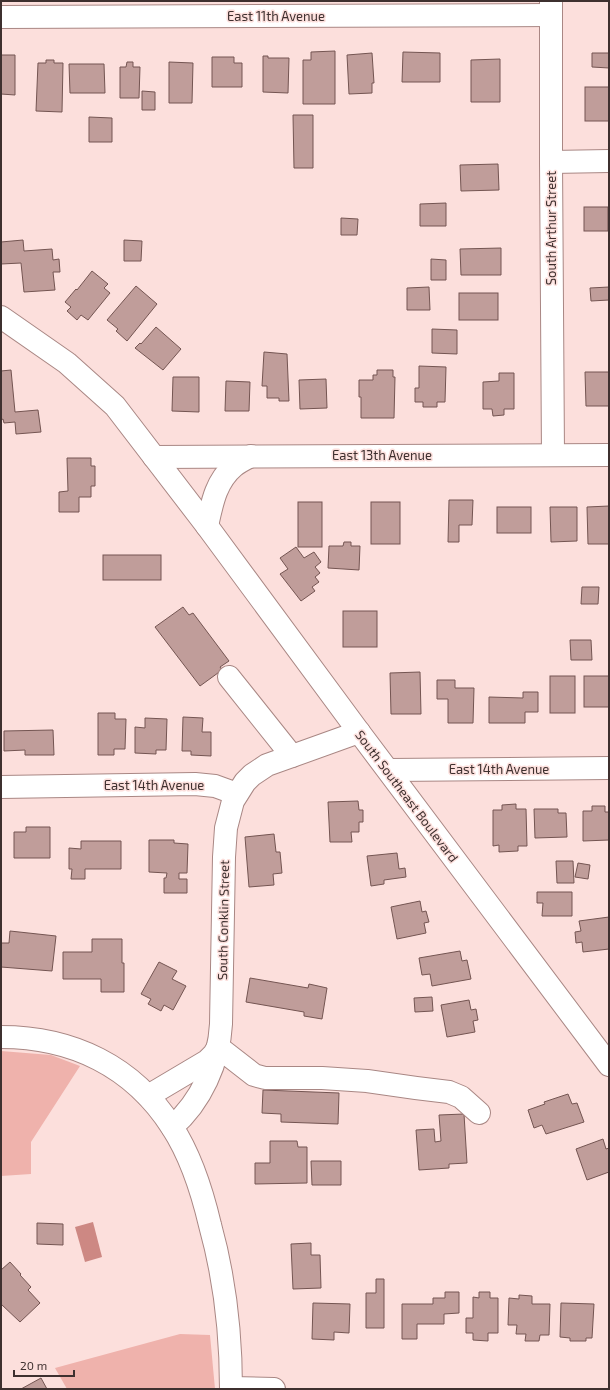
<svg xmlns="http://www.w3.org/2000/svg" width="610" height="1390" viewBox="0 0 610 1390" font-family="'Exo 2',sans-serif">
<rect width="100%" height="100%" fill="#fcdfdc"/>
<g fill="#efb2ac">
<path d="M1,1051L51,1055L80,1066L31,1142V1174L1,1176Z"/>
<path d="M180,1334L210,1335L215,1389H67L55,1368Z"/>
</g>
<path fill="#cd8883" d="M93,1222L102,1257L85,1262L75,1227Z"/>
<g fill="#c09d9a" stroke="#745552">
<path d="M335,51V104H303V60H311V52Z"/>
<path d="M403,52L440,53V82H402Z"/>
<path d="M372,53L374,83H372V93L349,94L347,55Z"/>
<path d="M592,53H609V68L592,67Z"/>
<path d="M1,55H15V95L1,94Z"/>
<path d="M263,56H268V58H289L288,93L263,92Z"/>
<path d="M212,57H234V63H242V87H212Z"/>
<path d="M500,59V102H471V60Z"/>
<path d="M46,60H54V63H63L62,112L36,111L38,63H46Z"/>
<path d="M127,62H133V67H140L139,98H120V67H126Z"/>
<path d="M169,62L193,63L192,103H169Z"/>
<path d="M69,64H104L105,93H70Z"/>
<rect x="585" y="87" width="24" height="34"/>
<path d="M142,91L155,92V110H142Z"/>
<path d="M293,115H313V168H294Z"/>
<path d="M89,117L112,118V142H89Z"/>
<path d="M498,164L499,190L461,191L460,165Z"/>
<path d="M446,203V226H420V204Z"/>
<rect x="584" y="207" width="24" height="24"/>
<path d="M341,218L358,219L357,235H341Z"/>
<path d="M23,240L24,251L52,249L53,260L59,259L60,272H53L55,290L24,292L21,263L1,264V242Z"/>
<path d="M124,240L142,241L141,261H124Z"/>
<path d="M501,248V275H461L460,249Z"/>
<path d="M431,259L446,260V280H431Z"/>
<path d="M92,271L108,284L104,288L110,293L88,320L81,315L77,320L67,311L71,307L65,302L76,289L77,290Z"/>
<path d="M136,286L157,304L127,341L116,331L118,329L107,320Z"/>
<path d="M429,287L430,310H407V288Z"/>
<path d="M609,287V300L591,301L590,288Z"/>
<rect x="459" y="293" width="39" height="27"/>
<path d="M156,327L181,349L163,370L135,348L140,343L141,344Z"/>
<path d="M432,329L457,330V354L432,353Z"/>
<path d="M264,352L287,354L289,401H279V398H267V386H262Z"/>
<path d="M419,366L446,367L445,402H437V407H423V402H415V388H419Z"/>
<path d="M11,370L15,412L38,410L41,432L16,434L15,422L4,423L3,419L1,420V371Z"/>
<path d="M377,370H393V377H395L394,418H361V397H359V380H373V375H377Z"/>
<path d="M585,372H609V406H586Z"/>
<path d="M499,373H514V409H504V415L493,416L492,409H483V382L499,381Z"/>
<path d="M173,377H199V412L172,411Z"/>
<path d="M326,379L327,408L300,409L299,380Z"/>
<path d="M226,381L250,382L249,411H225Z"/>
<path d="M67,458H91V466H95V486H91V497H79V512H59V492L68,491Z"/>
<path d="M449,500H473L472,525H459V542H448Z"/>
<rect x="298" y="502" width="24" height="45"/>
<rect x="371" y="502" width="29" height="42"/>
<path d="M609,506V544H588L587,507Z"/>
<rect x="497" y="507" width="34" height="26"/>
<path d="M550,507H577V541L551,542Z"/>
<path d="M344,542H351V546H360L359,570L328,568L329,546H343Z"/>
<path d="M296,547L304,558L314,552L321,562L315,567L320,573L315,577L319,582L312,587L315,591L301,601L280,574L288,569L280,558Z"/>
<rect x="103" y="555" width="58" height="25"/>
<path d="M582,587H599L598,604H581Z"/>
<path d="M183,607L189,615L193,613L229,661L220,667L222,670L200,686L155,627Z"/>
<rect x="343" y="611" width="34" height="36"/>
<path d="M570,640H591L592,660H571Z"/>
<path d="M420,672L421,714H391L390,673Z"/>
<rect x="550" y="676" width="25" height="37"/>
<rect x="584" y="676" width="25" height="31"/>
<path d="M437,680H455V688H474L473,723H448V699H437Z"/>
<path d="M523,692H538V712H525V723H489V697L523,698Z"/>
<path d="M98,713H115V719H126L125,749H114V755H98Z"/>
<path d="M183,717L203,718L202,732H211V756L191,755V751H182Z"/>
<path d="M145,718L167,719L166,750H156V754L135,753V727L145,728Z"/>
<path d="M53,730L54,755H25V750L4,751V731Z"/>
<path d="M358,801L359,810H363V822H359V832H351L352,842H330L328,802Z"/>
<path d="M516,804V809H526L527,846H518V851L499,852V845L493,846V810H502V805Z"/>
<path d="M592,806H605V812H609V840L583,841V811H592Z"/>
<path d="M534,809H558V813H566L567,837L535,838Z"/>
<path d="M26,827H50V858H14V832H26Z"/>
<path d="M274,834L276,852H280L282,873L273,874L274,885L249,887L245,837Z"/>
<path d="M149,840H174V843L188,844L187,873H179V879H187V893H164V878H166L167,873L149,872Z"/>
<path d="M81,841H121V869H85V879H71L72,869H69V848L81,849Z"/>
<path d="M397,853L399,869L405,868L406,877L384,880V884L371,886L367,856Z"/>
<path d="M556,861H573L574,883H557Z"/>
<path d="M578,863L590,865L588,879L575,877Z"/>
<path d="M537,892H572V916H542L543,903H537Z"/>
<path d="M420,901L422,912L426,911L429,922L424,923L426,933L397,939L391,907Z"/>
<path d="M609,917V949L583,952L582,942L576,943L575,932L581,931L579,921Z"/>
<path d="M10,931L56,936L52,971L1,967V943H9Z"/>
<path d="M92,939H122V963H124V992H101V979H63V952H92Z"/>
<path d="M460,951L462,961L467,960L471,979L432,986L430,974L422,975L419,958Z"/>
<path d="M159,962L177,971L172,979L186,986L173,1010L164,1005L161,1011L148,1004L151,999L141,994Z"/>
<path d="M250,978L308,988L309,984L327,988L322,1019L304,1016V1012L246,1002Z"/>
<path d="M432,997L433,1011L415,1012L414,998Z"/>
<path d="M469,1000L471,1010L476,1009L478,1020L473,1021L475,1032L447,1037L441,1005Z"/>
<path d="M263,1090L339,1093L338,1124L281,1122V1114L262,1113Z"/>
<path d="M568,1094L572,1104L577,1103L584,1122L546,1134L542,1125L534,1128L528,1110L545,1104L544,1102Z"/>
<path d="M464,1114L467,1163L449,1164V1168L419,1170L416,1130L434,1129L435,1142L441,1141L439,1115Z"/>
<path d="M603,1139L606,1149L609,1148V1172L587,1180L576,1149Z"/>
<path d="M270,1141H297L298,1147H307V1183L255,1184V1163H270Z"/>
<path d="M311,1161H341V1185H312Z"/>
<path d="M37,1223L63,1224V1245L37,1244Z"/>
<path d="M311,1243V1255H320L321,1288L293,1289L291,1244Z"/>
<path d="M10,1262L21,1274L20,1275L31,1287L28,1290L40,1303L20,1322L1,1304V1270Z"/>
<path d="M376,1279H384V1328H366V1293H376Z"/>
<path d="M445,1292H459V1313L444,1314V1324H417V1339H402V1304H433V1298H445Z"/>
<path d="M479,1292H490V1298H498V1333H488V1341L473,1340V1333H466V1318H473V1297L479,1298Z"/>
<path d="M519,1295L532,1296V1304H550L549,1335H540L539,1341H525L526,1334H516L517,1325H508L509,1298L519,1299Z"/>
<path d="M313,1303L350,1304L349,1333L334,1332V1340L312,1339Z"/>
<path d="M561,1303L594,1304L592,1338H586V1341H570V1338L560,1337Z"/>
<path d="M41,1378L47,1389H21Z"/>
</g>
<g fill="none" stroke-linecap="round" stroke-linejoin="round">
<defs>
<g id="minor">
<path d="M551,1V162L553,454"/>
<path d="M1,17L551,15"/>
<path d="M551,162L609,161"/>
<path d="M1,317L67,363L115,406L207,526L359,732L609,1065"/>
<path d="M154,457L609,455"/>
<path d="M207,526C212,503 216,481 234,466C239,462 245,459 251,456"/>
<path d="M229,677L292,756"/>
<path d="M389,770L609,768"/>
<path d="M1,787L195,784L215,786L237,794"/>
<path d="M1,1037C72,1037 133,1066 172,1127C191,1156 202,1191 210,1225C225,1279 231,1333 231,1389"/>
<path d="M218,1047L254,1075L265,1078H322L367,1081L416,1088L449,1092L461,1097L479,1113"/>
<path d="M148,1096L207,1061L214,1054L217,1049"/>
<path d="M172,1127C201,1102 219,1062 221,1024L224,857L226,828L233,801L245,782L252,775L267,765L359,732"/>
<path d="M231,1388L274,1389"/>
</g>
</defs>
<use href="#minor" stroke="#a98784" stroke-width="24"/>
<use href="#minor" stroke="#fff" stroke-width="22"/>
</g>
<g text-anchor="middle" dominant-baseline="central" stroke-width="3" stroke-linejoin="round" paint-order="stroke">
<g font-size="13" fill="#3e302f" stroke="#fcdfdc">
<text x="276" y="16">East 11th Avenue</text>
<text transform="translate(551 228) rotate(-90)">South Arthur Street</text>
<text x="382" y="455">East 13th Avenue</text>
<text x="499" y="769">East 14th Avenue</text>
<text x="154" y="785">East 14th Avenue</text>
<text transform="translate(407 796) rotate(53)">South Southeast Boulevard</text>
<text transform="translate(223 920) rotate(-89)">South Conklin Street</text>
</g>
</g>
<rect width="610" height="1390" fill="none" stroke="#3e302f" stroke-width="4"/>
<path d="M14 1370v6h60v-6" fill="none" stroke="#3e302f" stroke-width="2"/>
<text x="20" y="1370" font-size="12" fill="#3e302f" stroke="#fcdfdc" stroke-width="3" paint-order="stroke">20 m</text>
</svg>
